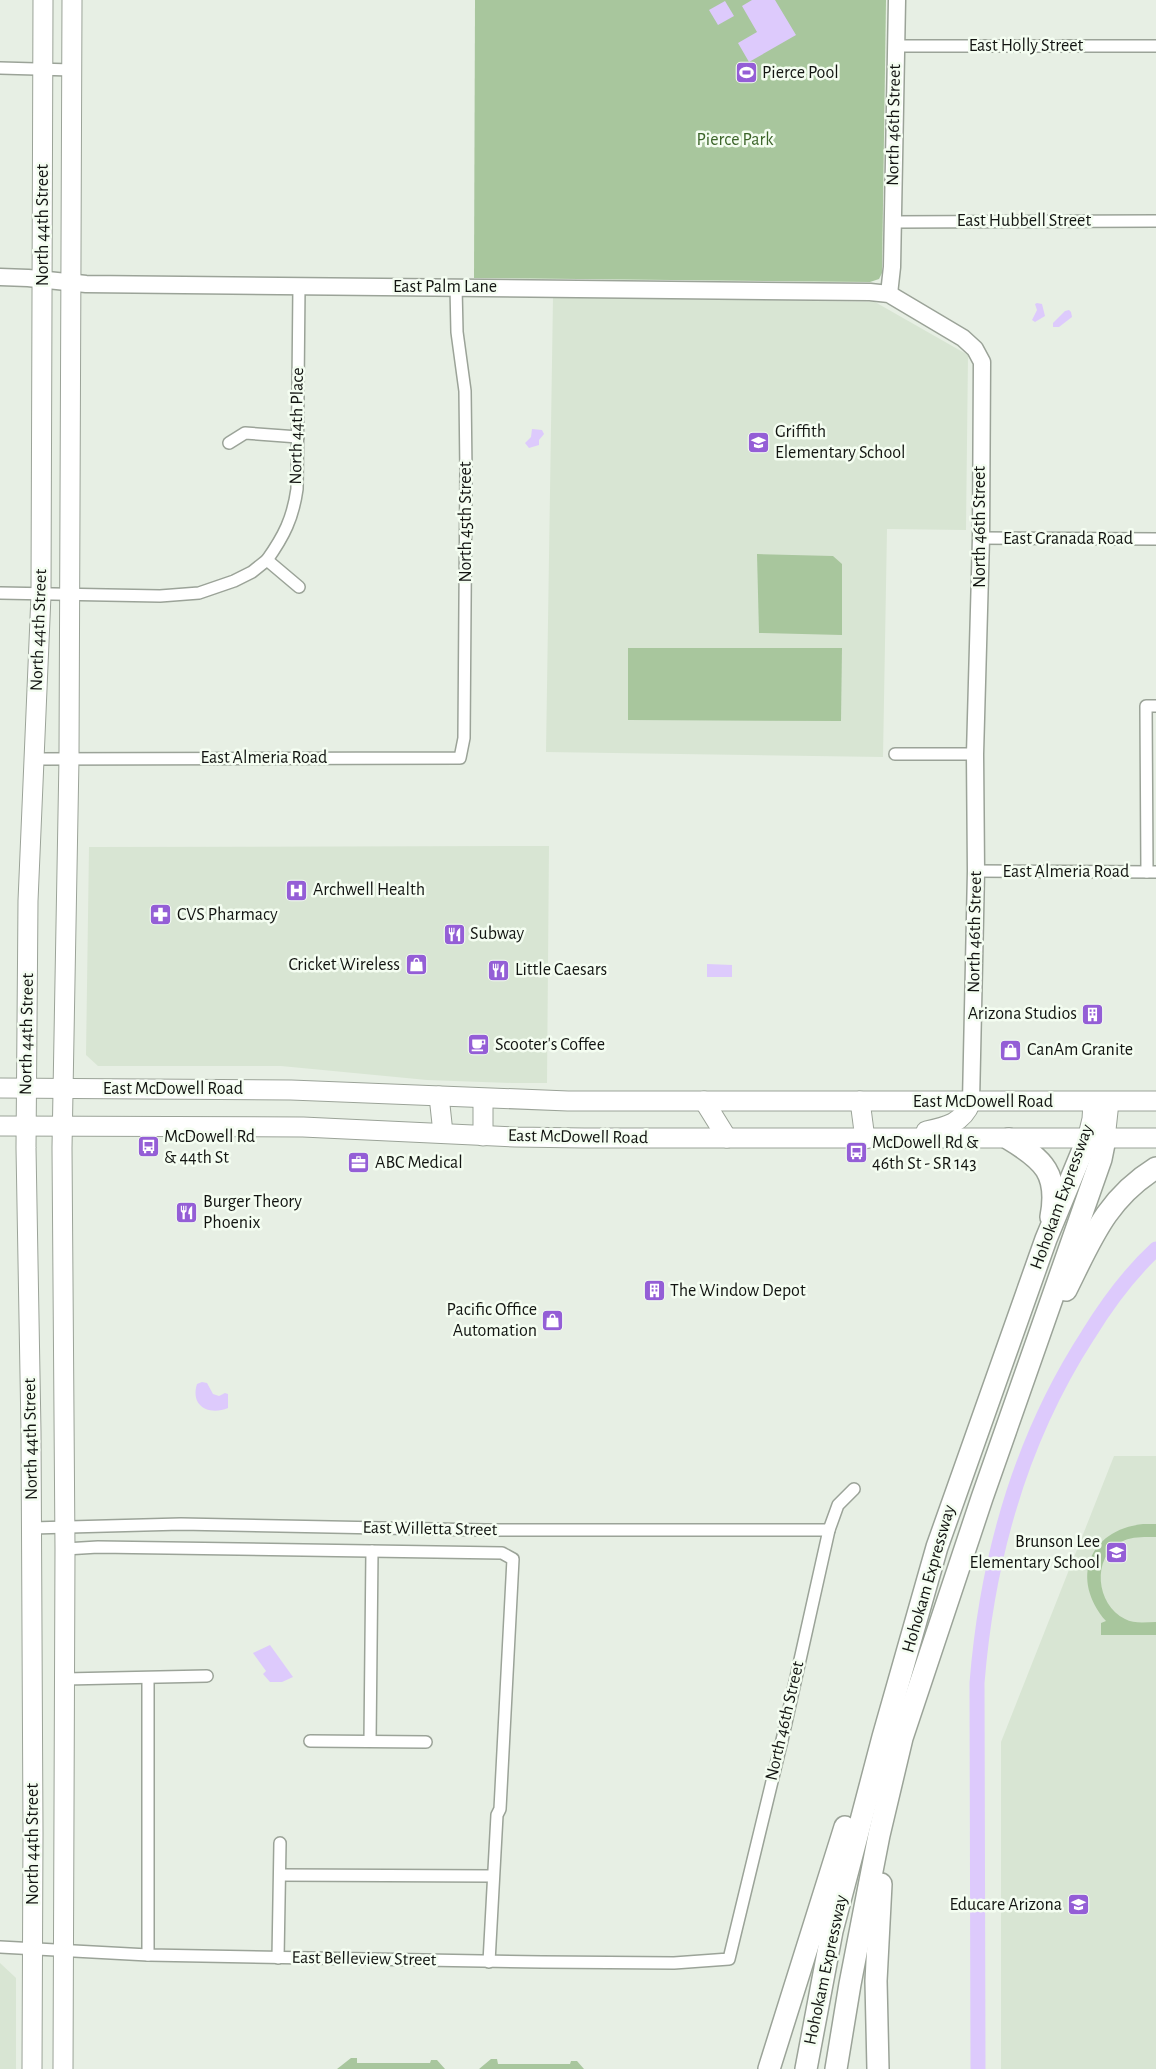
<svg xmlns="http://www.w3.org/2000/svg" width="1156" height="2069" viewBox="0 0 1156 2069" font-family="'Alegreya Sans',sans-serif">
<rect width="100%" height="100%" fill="#e7efe4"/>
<g fill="#d8e5d3">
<path d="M553,297L875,302L968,355L966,530L887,529L883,757L546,752Z"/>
<path d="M549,846L547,1083H512L427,1080L281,1066H98L86,1055L89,847Z"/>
<path d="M1114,1456H1156V2069H1001V1742Z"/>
<path d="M0,1963L16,1978V2069H0Z"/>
</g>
<g fill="#a8c69d">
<path d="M475,0H886L882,273L879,279L870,282L474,278Z"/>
<path d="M757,554L833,556L842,564V635L759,633Z"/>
<path d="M628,648H842L841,721L628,720Z"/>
<path d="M1143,1524H1156V1537C1145,1537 1132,1536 1121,1542C1091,1557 1096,1605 1125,1619C1134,1624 1146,1622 1156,1622V1635H1101V1623L1106,1621C1070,1580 1088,1530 1143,1524Z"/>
<path d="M351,2058H357V2063H430L431,2060H437L445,2069H337Z"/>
<path d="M491,2059H497L498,2064H570L571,2061H577L584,2069H479Z"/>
</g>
<g fill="#ddcafc">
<path d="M752,0H775L796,35L749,62L738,43L757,32L742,6Z"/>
<path d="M725,1L734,16L718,25L709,10Z"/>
<path d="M1037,303L1042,304L1045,316L1035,322L1032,320L1037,310L1035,304Z"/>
<path d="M1069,310L1071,312L1072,317L1059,327H1053V323L1065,311Z"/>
<path d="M532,429L542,430L544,434L539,440V445L529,448L525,443L531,437Z"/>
<path d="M707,964L732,965V977H707Z"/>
<path d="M202,1382L207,1383L213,1394L219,1396L225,1393L228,1394V1408C209,1416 190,1406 197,1384Z"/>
<path d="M270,1645L293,1677L282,1682H270L263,1674L266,1671L253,1653Z"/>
</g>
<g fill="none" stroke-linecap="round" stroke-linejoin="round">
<path stroke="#ddcafc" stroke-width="15" d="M978,2069L977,1683C987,1559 1020,1440 1088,1335C1107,1304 1129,1274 1156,1249"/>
<defs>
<g id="street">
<path d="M896,46H1156"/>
<path d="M0,68L72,70"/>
<path d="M893,222L1156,221"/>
<path d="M229,443L245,433L298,437"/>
<path d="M981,538L1156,539"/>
<path d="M267,560C284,536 293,518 297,489L299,286"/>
<path d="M0,593L160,596L199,593L234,581L252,572L267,560L299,587"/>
<path d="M895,754H975"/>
<path d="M35,759L460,758L464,738L466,472L465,391L457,332L456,287"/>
<path d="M976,871L1156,872"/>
<path d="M1147,872L1146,706H1156"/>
<path d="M32,1528L181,1524L485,1530H829"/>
<path d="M65,1549L98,1547L502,1553L513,1559L500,1809L497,1815L489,1962"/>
<path d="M148,1678V1955"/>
<path d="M65,1679L207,1676"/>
<path d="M310,1741L426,1742"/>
<path d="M370,1741L372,1551"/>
<path d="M280,1875L493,1876"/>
<path d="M0,1947L148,1955L542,1962L674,1963L729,1959L783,1736L829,1530L838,1505L854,1489"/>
<path d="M278,1958L280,1843"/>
</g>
<g id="secondary">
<path d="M0,277L28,278L86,284L870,292L889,294L963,338L975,349L982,362L981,538L975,754L976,871L971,1102"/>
<path d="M889,294L892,267L897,0"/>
</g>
<g id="primary">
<path d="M0,1088L291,1090L568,1101H1156"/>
<path d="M439,1096L443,1133"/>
<path d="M483,1099V1136"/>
<path d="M704,1101L727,1138"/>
<path d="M860,1101L865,1139"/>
<path d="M0,1126L303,1127L515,1137L584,1138H1156"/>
<path d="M926,1131C946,1127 963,1123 971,1102"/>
<path d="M1105,1139L1109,1102"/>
<path d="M1087,1140L1092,1119L1093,1102"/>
<path d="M32,2069L33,1833L31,1431L26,1148L28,901L41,595L43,0"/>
<path d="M63,2069L65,1549L62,1148L69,758L72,0"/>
</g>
<g id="highway">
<path d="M1009,1139C1044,1160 1059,1174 1051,1217"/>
<path d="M1066,1290C1091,1240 1106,1199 1156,1168"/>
<path d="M769,2069L845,1827"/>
<path d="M806,2069L832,1931L883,1737L937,1547L1046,1239L1087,1140"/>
<path d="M836,2069L850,1984L879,1835L902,1738L982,1498L1101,1159L1105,1139"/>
<path d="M878,2069L876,1981L881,1884"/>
</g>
</defs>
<use href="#street" stroke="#9ba398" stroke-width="14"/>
<use href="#secondary" stroke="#9ba398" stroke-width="19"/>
<use href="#primary" stroke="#9ba398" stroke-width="21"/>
<use href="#highway" stroke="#9ba398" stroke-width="24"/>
<use href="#street" stroke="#fff" stroke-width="11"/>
<use href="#secondary" stroke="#fff" stroke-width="16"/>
<use href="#primary" stroke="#fff" stroke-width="19"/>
<use href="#highway" stroke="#fff" stroke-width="21"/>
</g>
<defs>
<symbol id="stadium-square" viewBox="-11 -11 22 22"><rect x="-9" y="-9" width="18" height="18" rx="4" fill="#945ed6" stroke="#f4fdf1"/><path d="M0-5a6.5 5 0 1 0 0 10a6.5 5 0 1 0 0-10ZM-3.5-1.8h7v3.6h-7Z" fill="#fff"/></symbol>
<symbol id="school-square" viewBox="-11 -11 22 22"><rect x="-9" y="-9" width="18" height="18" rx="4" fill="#945ed6" stroke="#f4fdf1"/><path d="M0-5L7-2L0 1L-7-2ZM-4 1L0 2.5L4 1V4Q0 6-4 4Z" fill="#fff"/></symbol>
<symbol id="hospital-square" viewBox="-11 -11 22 22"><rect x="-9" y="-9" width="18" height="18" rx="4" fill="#945ed6" stroke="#f4fdf1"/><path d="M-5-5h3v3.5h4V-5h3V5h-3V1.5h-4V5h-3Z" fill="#fff"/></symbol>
<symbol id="pharmacy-square" viewBox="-11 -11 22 22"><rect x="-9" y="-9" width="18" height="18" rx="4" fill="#945ed6" stroke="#f4fdf1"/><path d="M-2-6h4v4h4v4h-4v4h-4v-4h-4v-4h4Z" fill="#fff"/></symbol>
<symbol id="restaurant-square" viewBox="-11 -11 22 22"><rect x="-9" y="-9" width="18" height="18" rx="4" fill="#945ed6" stroke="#f4fdf1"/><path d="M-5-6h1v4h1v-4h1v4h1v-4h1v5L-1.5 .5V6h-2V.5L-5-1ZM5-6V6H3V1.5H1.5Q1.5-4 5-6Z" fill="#fff"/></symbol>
<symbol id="shop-square" viewBox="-11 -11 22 22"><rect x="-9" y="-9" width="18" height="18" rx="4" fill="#945ed6" stroke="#f4fdf1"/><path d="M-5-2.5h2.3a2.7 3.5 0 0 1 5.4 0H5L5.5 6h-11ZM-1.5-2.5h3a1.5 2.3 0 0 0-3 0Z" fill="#fff"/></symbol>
<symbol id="building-square" viewBox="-11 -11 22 22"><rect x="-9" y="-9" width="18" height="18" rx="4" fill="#945ed6" stroke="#f4fdf1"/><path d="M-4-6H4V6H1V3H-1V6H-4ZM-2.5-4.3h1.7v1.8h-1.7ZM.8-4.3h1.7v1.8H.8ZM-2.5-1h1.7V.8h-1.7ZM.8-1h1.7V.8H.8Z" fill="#fff"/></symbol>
<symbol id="cafe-square" viewBox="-11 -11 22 22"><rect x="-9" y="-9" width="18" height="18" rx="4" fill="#945ed6" stroke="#f4fdf1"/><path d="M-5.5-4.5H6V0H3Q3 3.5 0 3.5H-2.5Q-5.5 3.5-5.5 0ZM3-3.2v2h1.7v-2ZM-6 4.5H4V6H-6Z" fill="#fff"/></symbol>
<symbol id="bus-square" viewBox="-11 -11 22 22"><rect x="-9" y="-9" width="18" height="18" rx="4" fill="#945ed6" stroke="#f4fdf1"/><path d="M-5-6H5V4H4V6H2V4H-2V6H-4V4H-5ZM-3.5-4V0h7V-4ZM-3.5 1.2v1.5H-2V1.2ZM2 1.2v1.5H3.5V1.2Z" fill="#fff"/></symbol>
<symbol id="office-square" viewBox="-11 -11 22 22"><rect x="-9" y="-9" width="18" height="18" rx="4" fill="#945ed6" stroke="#f4fdf1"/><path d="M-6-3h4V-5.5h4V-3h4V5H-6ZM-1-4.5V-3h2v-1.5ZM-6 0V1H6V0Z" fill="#fff"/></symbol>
</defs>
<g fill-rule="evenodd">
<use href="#stadium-square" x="734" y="60" width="25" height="25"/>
<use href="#school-square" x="746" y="430" width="25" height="25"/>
<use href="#hospital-square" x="284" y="878" width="25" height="25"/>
<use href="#pharmacy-square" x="148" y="902" width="25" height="25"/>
<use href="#restaurant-square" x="442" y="922" width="25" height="25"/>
<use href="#shop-square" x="404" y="952" width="25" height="25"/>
<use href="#restaurant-square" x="486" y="958" width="25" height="25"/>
<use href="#building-square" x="1080" y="1002" width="25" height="25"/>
<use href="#cafe-square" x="466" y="1032" width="25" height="25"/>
<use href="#shop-square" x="998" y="1038" width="25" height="25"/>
<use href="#bus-square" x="136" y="1134" width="25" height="25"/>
<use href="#bus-square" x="844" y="1140" width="25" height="25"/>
<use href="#office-square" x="346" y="1150" width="25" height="25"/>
<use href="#restaurant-square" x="174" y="1200" width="25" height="25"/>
<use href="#building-square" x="642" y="1278" width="25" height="25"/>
<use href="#shop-square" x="540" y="1308" width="25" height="25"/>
<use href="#school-square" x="1104" y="1540" width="25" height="25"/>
<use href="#school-square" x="1066" y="1892" width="25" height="25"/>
</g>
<g text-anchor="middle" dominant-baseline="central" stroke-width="5" stroke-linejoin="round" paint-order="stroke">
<g font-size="18" fill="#121411" stroke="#f4fdf1">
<text x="1026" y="46">East Holly Street</text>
<text transform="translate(894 125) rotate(-89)">North 46th Street</text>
<text x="1024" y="221">East Hubbell Street</text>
<text transform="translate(43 225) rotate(-90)">North 44th Street</text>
<text x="445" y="287">East Palm Lane</text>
<text transform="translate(297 426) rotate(-89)">North 44th Place</text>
<text transform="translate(466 522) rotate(-90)">North 45th Street</text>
<text transform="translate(980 527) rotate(-90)">North 46th Street</text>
<text x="1068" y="539">East Granada Road</text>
<text transform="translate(39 630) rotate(-88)">North 44th Street</text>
<text x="264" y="758">East Almeria Road</text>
<text x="1066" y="872">East Almeria Road</text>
<text transform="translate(975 932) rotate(-89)">North 46th Street</text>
<text transform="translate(27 1034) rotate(-89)">North 44th Street</text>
<text x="173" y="1089">East McDowell Road</text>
<text x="983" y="1102">East McDowell Road</text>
<text transform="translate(578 1137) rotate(1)">East McDowell Road</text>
<text transform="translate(1062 1197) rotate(-70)">Hohokam Expressway</text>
<text transform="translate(31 1439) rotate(-91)">North 44th Street</text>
<text transform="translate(430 1529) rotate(1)">East Willetta Street</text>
<text transform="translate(929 1579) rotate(-74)">Hohokam Expressway</text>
<text transform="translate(785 1721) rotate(-77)">North 46th Street</text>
<text transform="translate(33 1844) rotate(-90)">North 44th Street</text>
<text transform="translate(364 1959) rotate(1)">East Belleview Street</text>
<text transform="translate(826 1970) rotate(-78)">Hohokam Expressway</text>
</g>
<g font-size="18" fill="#121411" stroke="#f4fdf1" text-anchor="start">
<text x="762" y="73">Pierce Pool</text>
<text x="775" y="432">Griffith<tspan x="775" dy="21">Elementary School</tspan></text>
<text x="313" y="890">Archwell Health</text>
<text x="177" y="915">CVS Pharmacy</text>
<text x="470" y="934">Subway</text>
<text x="400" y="965" text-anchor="end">Cricket Wireless</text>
<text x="515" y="970">Little Caesars</text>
<text x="1077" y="1014" text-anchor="end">Arizona Studios</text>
<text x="495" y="1045">Scooter's Coffee</text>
<text x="1027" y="1050">CanAm Granite</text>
<text x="164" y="1137">McDowell Rd<tspan x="164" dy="21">&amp; 44th St</tspan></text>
<text x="872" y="1143">McDowell Rd &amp;<tspan x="872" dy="21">46th St - SR 143</tspan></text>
<text x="375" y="1163">ABC Medical</text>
<text x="203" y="1202">Burger Theory<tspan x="203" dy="21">Phoenix</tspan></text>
<text x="670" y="1291">The Window Depot</text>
<text x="537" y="1310" text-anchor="end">Pacific Office<tspan x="537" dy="21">Automation</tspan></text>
<text x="1100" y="1542" text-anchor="end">Brunson Lee<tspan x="1100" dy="21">Elementary School</tspan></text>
<text x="1062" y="1905" text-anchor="end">Educare Arizona</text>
</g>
<g font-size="18" fill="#3b6429" stroke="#f4fdf1">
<text x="735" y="140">Pierce Park</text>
</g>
</g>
</svg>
